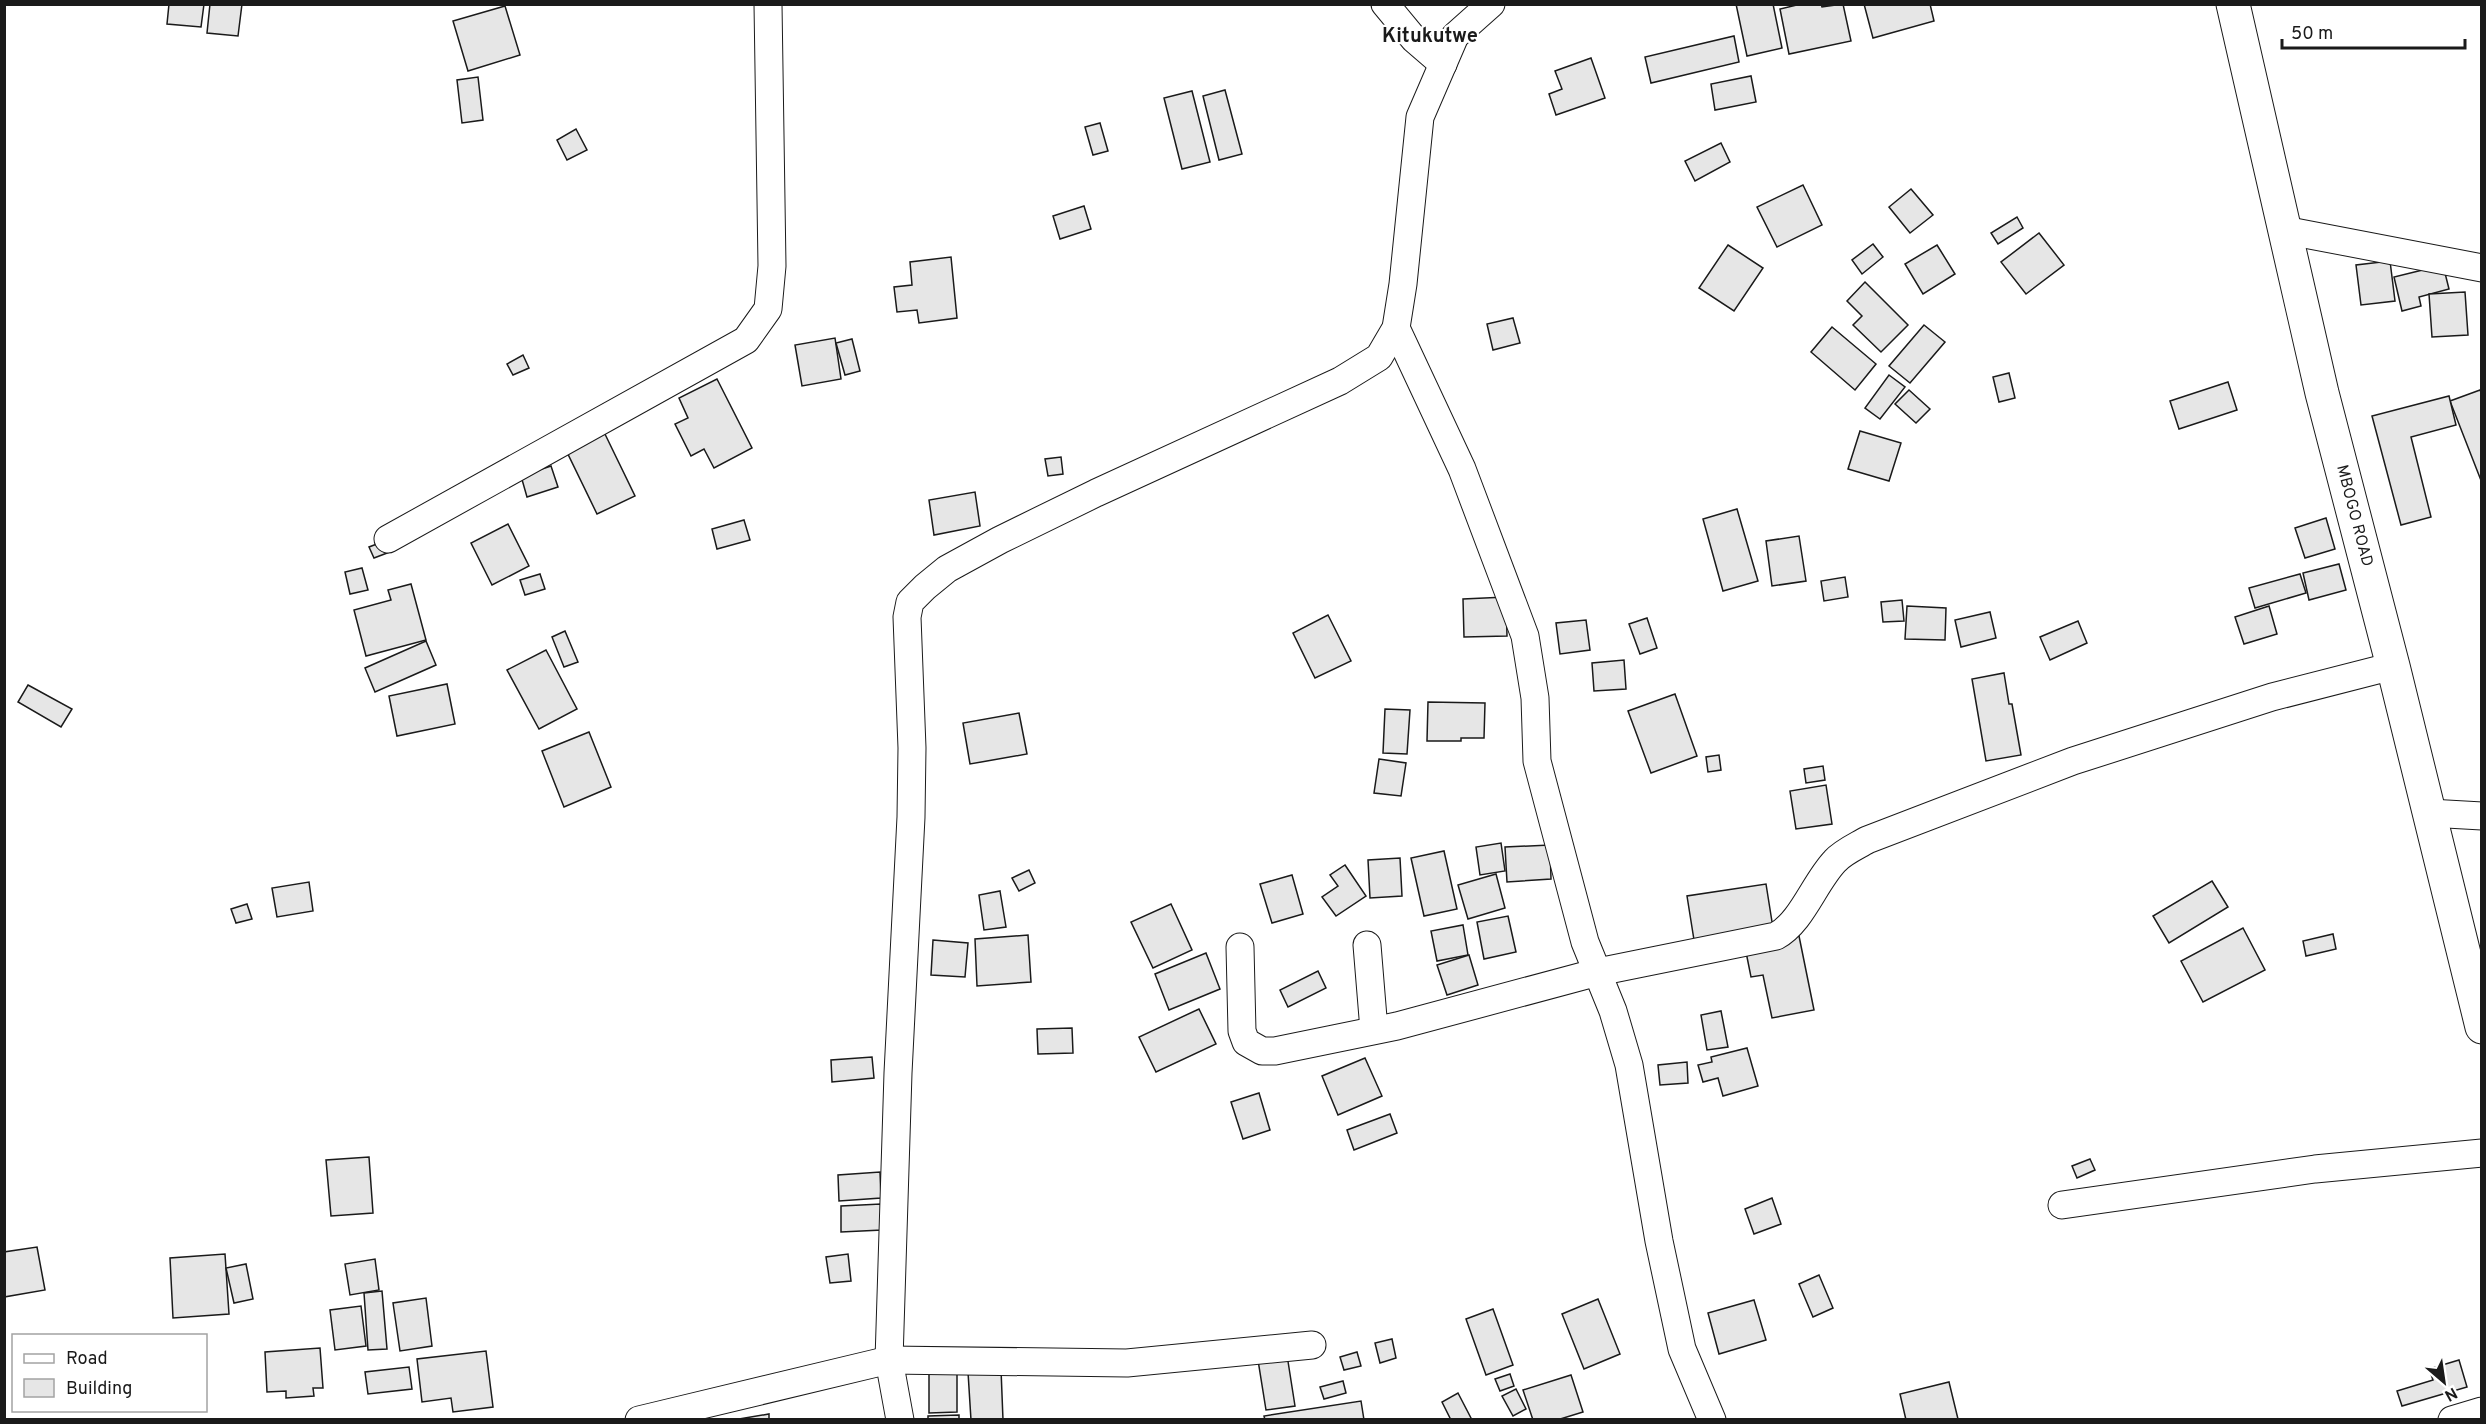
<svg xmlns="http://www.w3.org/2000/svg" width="2486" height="1424" viewBox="0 0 2486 1424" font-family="Overpass,sans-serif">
<rect width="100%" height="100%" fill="#fff"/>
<g fill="#e6e6e6" stroke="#1a1a1a" stroke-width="1.5">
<path d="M169,4H204L201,27L167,24Z"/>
<path d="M210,4H242L238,36L207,33Z"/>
<path d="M1736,4H1773L1782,48L1747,56Z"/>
<path d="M1801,4H1821L1822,7L1843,4L1851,41L1789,54L1780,9Z"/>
<path d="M1864,4H1930L1934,21L1873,38Z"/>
<path d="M505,6L520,55L468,71L453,21Z"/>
<path d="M1734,36L1739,62L1651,83L1645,57Z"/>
<path d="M1591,58L1605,98L1556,115L1549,94L1562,89L1555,71Z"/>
<path d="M1751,76L1756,102L1715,110L1711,84Z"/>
<path d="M478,77L483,120L462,123L457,80Z"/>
<path d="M1225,90L1242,154L1219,160L1203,96Z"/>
<path d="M1192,91L1210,162L1182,169L1164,98Z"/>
<path d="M1100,123L1108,151L1093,155L1085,127Z"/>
<path d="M576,129L587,150L567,160L557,140Z"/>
<path d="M1721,143L1730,162L1695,181L1685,161Z"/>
<path d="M1803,185L1822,225L1777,247L1757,207Z"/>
<path d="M1911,189L1933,215L1910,233L1889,207Z"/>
<path d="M1084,206L1091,229L1060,239L1053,216Z"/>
<path d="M2017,217L2023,228L1998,244L1991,233Z"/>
<path d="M2039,233L2064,265L2026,294L2001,262Z"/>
<path d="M1873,244L1883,257L1862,274L1852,260Z"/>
<path d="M1728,245L1763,268L1734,311L1699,288Z"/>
<path d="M1937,245L1955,274L1923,294L1905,264Z"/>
<path d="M951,257L957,318L919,323L917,310L897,312L894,287L912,285L910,262Z"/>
<path d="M2390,261L2395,301L2361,305L2356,265Z"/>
<path d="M2443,265L2449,289L2419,297L2421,306L2402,311L2394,277Z"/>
<path d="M1865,282L1908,325L1881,352L1853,325L1862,316L1847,301Z"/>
<path d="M2465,292L2468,335L2432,337L2429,294Z"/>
<path d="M1513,318L1520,343L1493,350L1487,324Z"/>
<path d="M1924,325L1945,342L1910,383L1889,366Z"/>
<path d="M1832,327L1876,364L1855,390L1811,352Z"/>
<path d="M835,338L841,379L802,386L795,345Z"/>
<path d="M852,339L860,371L845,375L836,343Z"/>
<path d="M523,355L529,368L513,375L507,364Z"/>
<path d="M2009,373L2015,398L1999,402L1993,377Z"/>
<path d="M1889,375L1905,387L1880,419L1865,408Z"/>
<path d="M717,379L752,448L714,468L704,449L691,456L675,424L688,418L679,398Z"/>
<path d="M2228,382L2237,410L2179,429L2170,401Z"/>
<path d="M1909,390L1930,409L1916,423L1895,404Z"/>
<path d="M2480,390L2482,395V483L2450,401Z"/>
<path d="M2449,396L2456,425L2411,437L2431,517L2401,525L2372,416Z"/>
<path d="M603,430L635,496L597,514L565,448Z"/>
<path d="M1860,431L1901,443L1889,481L1848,469Z"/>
<path d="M1061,457L1063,474L1048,476L1045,459Z"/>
<path d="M551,466L558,487L527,497L521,476Z"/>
<path d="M975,492L980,526L934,535L929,500Z"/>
<path d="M1737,509L1758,581L1723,591L1703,519Z"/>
<path d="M2326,518L2335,549L2305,558L2295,528Z"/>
<path d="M744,520L750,540L717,549L712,529Z"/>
<path d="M508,524L529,566L492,585L471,543Z"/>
<path d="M1799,536L1806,581L1772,586L1766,541Z"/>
<path d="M390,539L395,550L374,558L369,547Z"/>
<path d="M2339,564L2346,590L2309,600L2303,573Z"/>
<path d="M362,568L368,590L350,594L345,572Z"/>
<path d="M540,574L545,589L525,595L520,580Z"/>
<path d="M2300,574L2306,593L2255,608L2249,588Z"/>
<path d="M1845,577L1848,597L1824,601L1821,581Z"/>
<path d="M411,584L426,640L366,656L354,610L391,600L388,590Z"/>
<path d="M1506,597L1507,636L1464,637L1463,599Z"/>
<path d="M1902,600L1904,621L1883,622L1881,602Z"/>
<path d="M1907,606L1946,608L1945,640L1905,639Z"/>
<path d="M2269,606L2277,634L2244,644L2235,617Z"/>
<path d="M1990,612L1996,638L1961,647L1955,620Z"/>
<path d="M1328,615L1351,661L1315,678L1293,633Z"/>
<path d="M1647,618L1657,648L1640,654L1629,624Z"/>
<path d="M1586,620L1590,650L1560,654L1556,623Z"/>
<path d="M2078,621L2087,643L2050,660L2040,637Z"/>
<path d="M565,631L578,662L564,667L552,637Z"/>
<path d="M426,641L436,665L375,692L365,668Z"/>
<path d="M546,650L577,709L539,729L507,670Z"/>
<path d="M1624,660L1626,689L1594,691L1592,663Z"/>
<path d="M2004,673L2009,704H2012L2021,755L1986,761L1972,679Z"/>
<path d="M447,684L455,724L397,736L389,696Z"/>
<path d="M28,685L72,709L61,727L18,702Z"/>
<path d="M1675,694L1697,756L1651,773L1628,711Z"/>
<path d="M1428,702L1485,703L1484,738H1461V741H1427Z"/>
<path d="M1385,709L1410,710L1407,754L1383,753Z"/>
<path d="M1019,713L1027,754L970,764L963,723Z"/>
<path d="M589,732L611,787L564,807L542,751Z"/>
<path d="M1719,755L1721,770L1708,772L1706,757Z"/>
<path d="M1379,759L1406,763L1401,796L1374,793Z"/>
<path d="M1823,766L1825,780L1806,783L1804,769Z"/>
<path d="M1826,785L1832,824L1796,829L1790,791Z"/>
<path d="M1501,843L1505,871L1480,875L1476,847Z"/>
<path d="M1550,845L1551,879L1507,882L1505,847Z"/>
<path d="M1444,851L1457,909L1424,916L1411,858Z"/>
<path d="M1400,858L1402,896L1370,898L1368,860Z"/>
<path d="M1345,865L1366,896L1336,916L1322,897L1338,886L1330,875Z"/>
<path d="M1029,870L1035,883L1019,891L1012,878Z"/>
<path d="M1496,874L1505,908L1468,919L1458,885Z"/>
<path d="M1292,875L1303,914L1272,923L1260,884Z"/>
<path d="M2212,881L2228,907L2169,943L2153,916Z"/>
<path d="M309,882L313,911L277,917L272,888Z"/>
<path d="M1766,884L1773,928L1694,940L1687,896Z"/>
<path d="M1000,891L1006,927L984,930L979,895Z"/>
<path d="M247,904L252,919L236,923L231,909Z"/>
<path d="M1171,904L1192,950L1153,968L1131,922Z"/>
<path d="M1508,916L1516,952L1484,959L1477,922Z"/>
<path d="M1463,925L1468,955L1437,961L1431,931Z"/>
<path d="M2243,928L2265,970L2203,1002L2181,961Z"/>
<path d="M2333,934L2336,949L2306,956L2303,941Z"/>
<path d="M1028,935L1031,982L977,986L975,939Z"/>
<path d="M1799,936L1814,1010L1772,1018L1763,975L1751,977L1745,947Z"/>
<path d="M933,940L968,943L965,977L931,975Z"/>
<path d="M1206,953L1220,989L1169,1010L1155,974Z"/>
<path d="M1469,955L1478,985L1447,995L1437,965Z"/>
<path d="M1318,971L1326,988L1288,1007L1280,990Z"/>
<path d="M1199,1009L1216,1044L1156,1072L1139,1037Z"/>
<path d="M1721,1011L1728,1047L1707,1050L1701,1015Z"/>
<path d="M1072,1028L1073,1053L1038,1054L1037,1029Z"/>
<path d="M1747,1048L1758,1086L1723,1096L1718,1078L1703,1082L1698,1065L1712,1062L1711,1057Z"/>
<path d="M872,1057L874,1078L832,1082L831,1060Z"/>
<path d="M1365,1058L1382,1096L1338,1115L1322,1076Z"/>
<path d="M1687,1062L1688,1083L1660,1085L1658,1065Z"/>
<path d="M1259,1093L1270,1130L1243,1139L1231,1102Z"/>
<path d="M1390,1114L1397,1133L1354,1150L1347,1130Z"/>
<path d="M369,1157L373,1213L331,1216L326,1160Z"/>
<path d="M2090,1159L2095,1170L2077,1178L2072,1166Z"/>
<path d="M880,1172L881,1198L839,1201L838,1175Z"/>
<path d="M1772,1198L1781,1224L1754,1234L1745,1209Z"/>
<path d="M881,1204L882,1230L841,1232V1206Z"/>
<path d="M37,1247L45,1290L4,1297V1252Z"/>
<path d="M225,1254L229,1314L173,1318L170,1258Z"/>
<path d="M848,1254L851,1281L830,1283L826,1257Z"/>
<path d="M375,1259L379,1290L350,1295L345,1264Z"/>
<path d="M246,1264L253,1299L234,1303L226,1268Z"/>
<path d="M1819,1275L1833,1308L1813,1317L1799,1284Z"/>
<path d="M382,1291L387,1349L368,1350L364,1293Z"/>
<path d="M426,1298L432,1346L400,1351L393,1303Z"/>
<path d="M1598,1299L1620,1354L1584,1369L1562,1314Z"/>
<path d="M1754,1300L1766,1340L1719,1354L1708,1313Z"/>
<path d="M361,1306L366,1346L335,1350L330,1310Z"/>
<path d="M1493,1309L1513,1365L1486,1375L1466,1319Z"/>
<path d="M1392,1339L1396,1358L1380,1363L1375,1343Z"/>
<path d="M320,1348L323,1388H313L314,1396L286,1398V1391L267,1392L265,1352Z"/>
<path d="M486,1351L493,1407L453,1412L451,1398L422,1402L417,1359Z"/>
<path d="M1357,1352L1361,1366L1344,1370L1340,1357Z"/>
<path d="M1287,1355L1295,1406L1266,1410L1258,1360Z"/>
<path d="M2459,1360L2467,1387L2402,1406L2397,1391L2433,1380L2429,1369Z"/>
<path d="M409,1367L412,1389L368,1394L365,1372Z"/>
<path d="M1001,1369L1003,1420H971L968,1372Z"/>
<path d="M957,1373V1412L929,1413V1374Z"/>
<path d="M1510,1374L1514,1386L1500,1391L1495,1379Z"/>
<path d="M1571,1375L1583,1412L1557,1420H1533L1523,1390Z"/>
<path d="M1343,1381L1346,1393L1324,1399L1320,1387Z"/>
<path d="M1949,1382L1958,1419L1906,1420L1900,1394Z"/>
<path d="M1516,1389L1526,1409L1513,1416L1502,1396Z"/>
<path d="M1458,1393L1472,1420H1451L1442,1402Z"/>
<path d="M1361,1401L1364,1420H1265L1264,1416Z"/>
<path d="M769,1414V1420H733Z"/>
<path d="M959,1415V1420H928V1416Z"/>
</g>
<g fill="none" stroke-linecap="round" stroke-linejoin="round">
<defs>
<g id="minor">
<path d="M1385,4L1414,39L1443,64"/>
<path d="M2284,230L2482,268"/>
<path d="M1396,328L1462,469L1525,636L1535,698L1537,761L1585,942L1613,1011L1629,1065L1659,1241L1682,1349L1712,1420"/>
<path d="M388,539L746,340L768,309L772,266L768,4"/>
<path d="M2429,813L2482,816"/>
<path d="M1367,945L1374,1030"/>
<path d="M1240,947L1242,1031L1246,1042L1262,1051H1275L1397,1026L1598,972L1776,936C1802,922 1814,883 1835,861C1843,852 1857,846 1867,840L2073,761L2272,697L2393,666"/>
<path d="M2062,1205L2315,1169L2482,1153"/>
<path d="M639,1420L889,1360L1127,1363L1312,1345"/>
<path d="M900,1420L889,1360L898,1073L911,817L912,748L907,617L910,602L925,587L947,569L1000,540L1096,493L1340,381L1379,357L1396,328L1403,284L1420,117L1455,36L1491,4"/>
<path d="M2452,1420L2482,1411"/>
</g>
<g id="major">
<path id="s1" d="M2233,4L2322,393L2393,666L2482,1027"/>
</g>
</defs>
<use href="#minor" stroke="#1a1a1a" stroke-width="29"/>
<use href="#major" stroke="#1a1a1a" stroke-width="35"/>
<use href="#minor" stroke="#fff" stroke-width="27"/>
<use href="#major" stroke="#fff" stroke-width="33"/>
</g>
<g text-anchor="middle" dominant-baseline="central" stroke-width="4.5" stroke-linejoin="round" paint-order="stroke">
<g font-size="16" fill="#1a1a1a" stroke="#fff">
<text stroke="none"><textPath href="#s1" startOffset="526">MBOGO ROAD</textPath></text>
</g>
<g font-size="20" font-weight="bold" fill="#1a1a1a" stroke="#fff">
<text x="1430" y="37">Kitukutwe</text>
</g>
</g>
<rect width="2486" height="1424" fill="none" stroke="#1a1a1a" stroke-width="12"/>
<rect x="12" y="1334" width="195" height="78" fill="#ffffff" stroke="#a3a3a3" stroke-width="1.5"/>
<rect x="24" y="1354" width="30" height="9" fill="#ffffff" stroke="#a3a3a3" stroke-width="1.5"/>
<text x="66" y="1364" font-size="18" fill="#1a1a1a">Road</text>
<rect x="24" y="1379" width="30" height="18" fill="#e6e6e6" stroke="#a3a3a3" stroke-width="1.5"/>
<text x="66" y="1394" font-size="18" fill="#1a1a1a">Building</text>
<g transform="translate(2444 1382) rotate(151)" stroke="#ffffff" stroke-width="4.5" paint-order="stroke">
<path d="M0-4.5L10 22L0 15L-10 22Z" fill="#1a1a1a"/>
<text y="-9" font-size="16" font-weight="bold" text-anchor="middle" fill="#1a1a1a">N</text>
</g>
<path d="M2282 39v9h183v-9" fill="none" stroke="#1a1a1a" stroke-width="3"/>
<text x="2291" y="39" font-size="18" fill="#1a1a1a" stroke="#ffffff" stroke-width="4.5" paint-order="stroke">50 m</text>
</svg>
